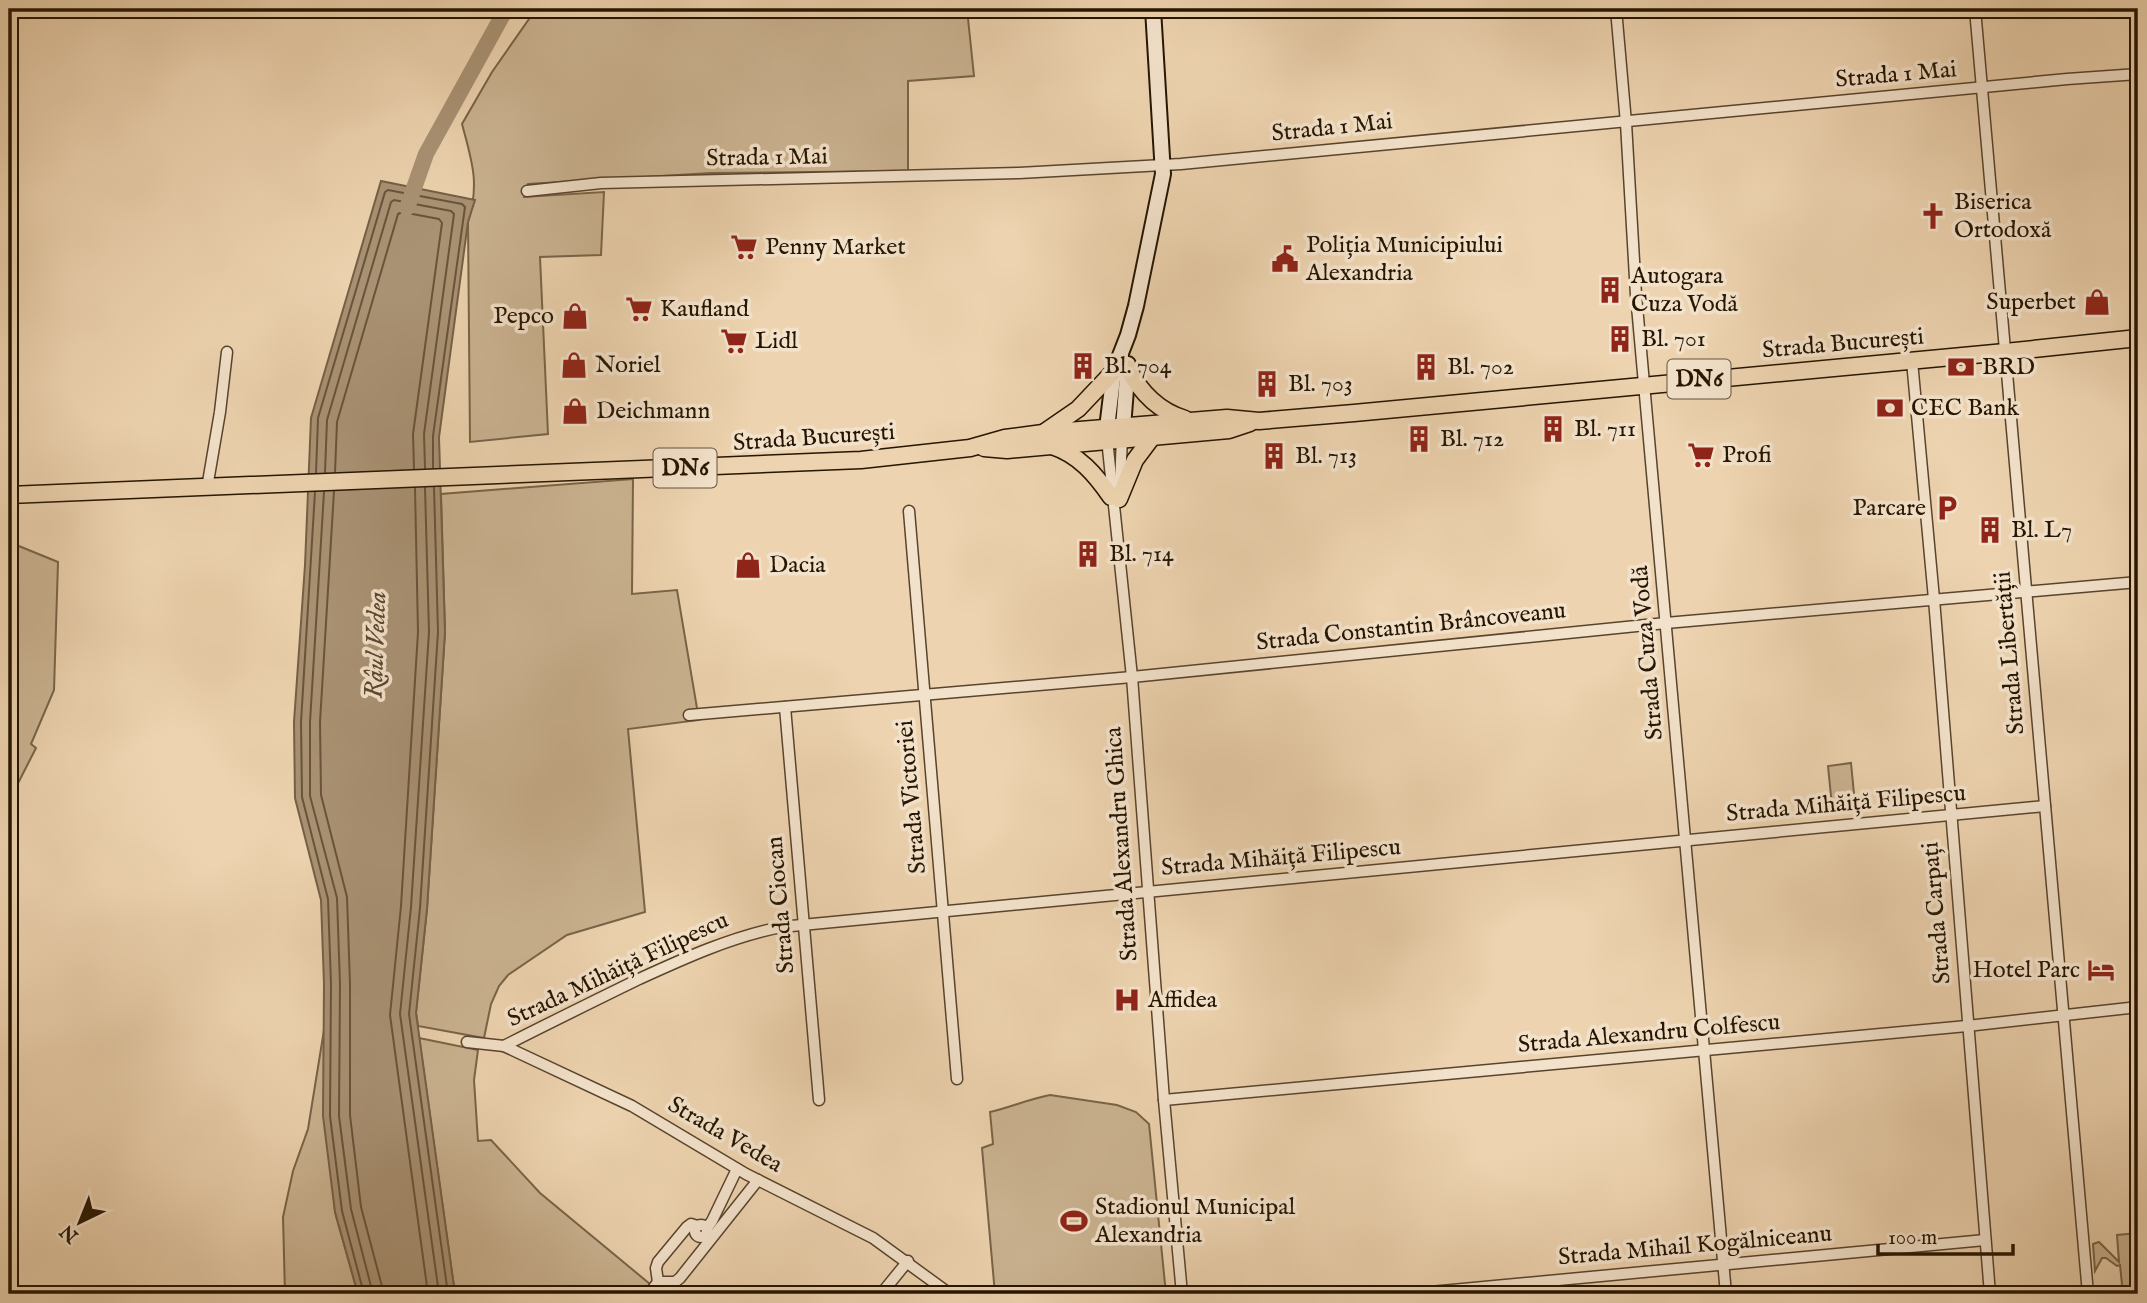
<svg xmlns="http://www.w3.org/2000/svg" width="2147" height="1303" viewBox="0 0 2147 1303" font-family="'IM FELL English',serif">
<rect width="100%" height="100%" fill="#edd3af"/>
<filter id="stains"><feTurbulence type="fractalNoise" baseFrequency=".00286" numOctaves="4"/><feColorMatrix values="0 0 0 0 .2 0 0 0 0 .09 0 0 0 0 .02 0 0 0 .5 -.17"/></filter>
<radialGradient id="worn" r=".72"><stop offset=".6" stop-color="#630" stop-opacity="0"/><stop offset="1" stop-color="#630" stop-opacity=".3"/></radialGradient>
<g fill="#cbb391" stroke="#786448" stroke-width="2">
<path d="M536,9H967L974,76L908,81V171L711,173L528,184L524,197L604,192L601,255L540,257L548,434L470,442L468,222C480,183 472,162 462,124L492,72Z"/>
<path d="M633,479L632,594L677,590L699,720L628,729L645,912L567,935L508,975L499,986L491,1004L484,1038L418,1026L416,1013L427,909L445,632L441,494Z"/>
<path d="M9,542L58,562L54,690L31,744L36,748L9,801Z"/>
<path d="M1851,763L1855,804L1832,806L1828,766Z"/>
<path d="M324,1030L335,1212L358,1294H285L283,1217L293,1171L308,1129Z"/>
<path d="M419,1038L478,1050L474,1080L478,1141L491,1140L540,1193L662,1294H455Z"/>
<path d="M1050,1095L1117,1105L1136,1112L1149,1124L1166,1294H995L982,1148L993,1144L990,1112C1011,1107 1029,1099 1050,1095Z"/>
<path d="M2138,1233V1294H2123L2120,1265L2117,1266L2106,1258H2102L2095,1271L2093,1244L2099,1242L2119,1262L2117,1235Z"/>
</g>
<path fill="#a99274" stroke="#756046" stroke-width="2" d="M381,181L475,200L468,222L439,437L445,632L427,909L416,1013L455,1294H358L335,1212L323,1116L324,984L321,900L295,798L294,722L305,565L311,418Z"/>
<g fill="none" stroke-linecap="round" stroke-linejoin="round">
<g stroke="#68543a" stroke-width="2">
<path d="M325,472L327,420L391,202L394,200L451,211L454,214L424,434L425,468"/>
<path d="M335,472L337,422L398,214L402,212L439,219L442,223L413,434L414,469"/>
<path d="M316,473L318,418L385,192L388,190L462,204L465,207L433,436V468"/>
<path d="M434,487L438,632L420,908L409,1014L448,1294"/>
<path d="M415,488L418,632L401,906L390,1015L428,1294"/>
<path d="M425,488L429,632L411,907L400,1014L439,1294"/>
<path d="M334,491L320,722L321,795L347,897L350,984V1115L361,1207L384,1294"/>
<path d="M315,492L301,722L302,797L328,899L331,984L330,1116L342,1211L364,1294"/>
<path d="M324,492L310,722V796L337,898L340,984L339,1116L351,1209L373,1294"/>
</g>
<path stroke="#a99274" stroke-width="16" d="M407,208L426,154L506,9"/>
<defs>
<g id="street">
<path d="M1616,9L1626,123L1636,295L1726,1294"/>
<path d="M1975,9L2088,1294"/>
<path d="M527,191L601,183L1019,173L1181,164L2067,79L2138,74"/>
<path d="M1912,361L1934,599L1990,1294"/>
<path d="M1107,439L1132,677L1164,1100L1182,1294"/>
<path d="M1120,487L1122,436"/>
<path d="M207,488L220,412L227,352"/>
<path d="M909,511L957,1079"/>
<path d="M785,707L819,1100"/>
<path d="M689,715L1132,677L1666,623L2138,582"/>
<path d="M467,1042L504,1046L632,1106L746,1174L873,1238L950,1294"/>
<path d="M504,1046C549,1023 594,1001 639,979C685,958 731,937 781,927L2045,806"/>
<path d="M1164,1100L1967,1026L2138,1007"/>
<circle cx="701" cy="1231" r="6"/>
<path d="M707,1228L712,1221L737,1169"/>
<path d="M658,1282L656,1268L658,1262L687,1227L691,1224L697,1226"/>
<path d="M649,1294L658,1282H675L680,1278L758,1180"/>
<path d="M881,1294L908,1261"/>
<path d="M1409,1294L1985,1240"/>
</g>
<g id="secondary">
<path d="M1123,427L1128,364"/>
<path d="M1107,428L1114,371L1128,335L1136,306L1163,174L1153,9"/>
</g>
<g id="primary">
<path d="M1128,368C1140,392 1159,411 1185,419"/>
<path d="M1046,431L1078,409L1114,371"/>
<path d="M1052,446C1079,455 1095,474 1111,497"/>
<path d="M984,448L1007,450L1229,430L1250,423"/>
<path d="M9,495L861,460L970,448L1005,438L1043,433L1227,418L1259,421L1354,413L2005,352L2138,338"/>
<path d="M1119,499L1135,460L1153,436"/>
</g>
</defs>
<use href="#street" stroke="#58442c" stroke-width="13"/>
<use href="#secondary" stroke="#261500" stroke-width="18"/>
<use href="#primary" stroke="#261500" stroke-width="19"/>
<use href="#street" stroke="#f3e2cb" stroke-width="10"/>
<use href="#secondary" stroke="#f3e2cb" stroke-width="14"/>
<use href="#primary" stroke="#edd3af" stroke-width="16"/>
</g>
<defs>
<symbol id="church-bare" viewBox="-9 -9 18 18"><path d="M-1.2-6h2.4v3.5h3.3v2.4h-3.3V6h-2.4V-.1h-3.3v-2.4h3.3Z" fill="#8f2418" stroke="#f3e2cb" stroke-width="2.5" paint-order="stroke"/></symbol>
<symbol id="supermarket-bare" viewBox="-9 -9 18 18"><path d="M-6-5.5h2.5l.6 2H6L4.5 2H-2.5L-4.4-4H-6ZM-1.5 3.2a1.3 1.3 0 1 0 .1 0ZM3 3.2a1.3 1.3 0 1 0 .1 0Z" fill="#8f2418" stroke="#f3e2cb" stroke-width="2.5" paint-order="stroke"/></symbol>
<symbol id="civic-bare" viewBox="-9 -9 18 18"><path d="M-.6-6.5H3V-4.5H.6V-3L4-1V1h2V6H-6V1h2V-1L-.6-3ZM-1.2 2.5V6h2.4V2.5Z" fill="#8f2418" stroke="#f3e2cb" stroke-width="2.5" paint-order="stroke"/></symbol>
<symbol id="building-bare" viewBox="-9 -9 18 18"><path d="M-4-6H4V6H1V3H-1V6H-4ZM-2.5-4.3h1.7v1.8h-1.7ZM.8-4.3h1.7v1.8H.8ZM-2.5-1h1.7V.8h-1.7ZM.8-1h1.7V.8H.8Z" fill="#8f2418" stroke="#f3e2cb" stroke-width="2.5" paint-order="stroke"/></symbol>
<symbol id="shop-bare" viewBox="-9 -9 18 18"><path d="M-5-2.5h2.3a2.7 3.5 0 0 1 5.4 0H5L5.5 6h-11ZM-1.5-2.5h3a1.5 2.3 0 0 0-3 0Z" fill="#8f2418" stroke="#f3e2cb" stroke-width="2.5" paint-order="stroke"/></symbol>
<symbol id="bank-bare" viewBox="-9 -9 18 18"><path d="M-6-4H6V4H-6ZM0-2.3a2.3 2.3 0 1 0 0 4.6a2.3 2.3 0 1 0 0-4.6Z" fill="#8f2418" stroke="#f3e2cb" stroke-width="2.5" paint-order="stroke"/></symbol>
<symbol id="parking-bare" viewBox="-9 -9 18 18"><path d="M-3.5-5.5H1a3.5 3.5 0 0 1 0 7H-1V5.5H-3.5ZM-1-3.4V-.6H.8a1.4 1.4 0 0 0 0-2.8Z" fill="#8f2418" stroke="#f3e2cb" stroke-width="2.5" paint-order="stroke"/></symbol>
<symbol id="hotel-bare" viewBox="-9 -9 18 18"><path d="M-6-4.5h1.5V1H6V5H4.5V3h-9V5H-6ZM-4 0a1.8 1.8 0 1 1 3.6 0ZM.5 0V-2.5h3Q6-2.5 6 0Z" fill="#8f2418" stroke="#f3e2cb" stroke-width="2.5" paint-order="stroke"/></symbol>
<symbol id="hospital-bare" viewBox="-9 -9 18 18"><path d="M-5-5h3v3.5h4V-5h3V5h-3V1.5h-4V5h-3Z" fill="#8f2418" stroke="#f3e2cb" stroke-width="2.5" paint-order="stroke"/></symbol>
<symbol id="stadium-bare" viewBox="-9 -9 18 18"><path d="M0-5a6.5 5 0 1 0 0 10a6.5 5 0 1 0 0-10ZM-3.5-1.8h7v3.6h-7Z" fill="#8f2418" stroke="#f3e2cb" stroke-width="2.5" paint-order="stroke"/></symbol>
</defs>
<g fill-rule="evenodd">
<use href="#church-bare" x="1914" y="197" width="38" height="38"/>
<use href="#supermarket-bare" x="725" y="228" width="38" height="38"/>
<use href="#civic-bare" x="1266" y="240" width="38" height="38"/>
<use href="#building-bare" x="1591" y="271" width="38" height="38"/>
<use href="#shop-bare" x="2078" y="283" width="38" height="38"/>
<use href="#supermarket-bare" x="620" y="290" width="38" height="38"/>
<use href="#shop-bare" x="556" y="297" width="38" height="38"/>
<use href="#building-bare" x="1601" y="320" width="38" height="38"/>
<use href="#supermarket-bare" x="715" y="322" width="38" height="38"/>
<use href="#shop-bare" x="555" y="346" width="38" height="38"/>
<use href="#building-bare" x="1064" y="347" width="38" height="38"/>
<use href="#building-bare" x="1407" y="348" width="38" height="38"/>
<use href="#bank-bare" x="1942" y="348" width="38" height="38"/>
<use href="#building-bare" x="1248" y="365" width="38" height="38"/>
<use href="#bank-bare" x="1871" y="389" width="38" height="38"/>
<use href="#shop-bare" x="556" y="392" width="38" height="38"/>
<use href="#building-bare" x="1534" y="410" width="38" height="38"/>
<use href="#building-bare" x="1400" y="420" width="38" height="38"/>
<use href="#supermarket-bare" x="1682" y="436" width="38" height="38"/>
<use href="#building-bare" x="1255" y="437" width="38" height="38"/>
<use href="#parking-bare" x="1928" y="489" width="38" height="38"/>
<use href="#building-bare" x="1971" y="511" width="38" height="38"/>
<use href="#building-bare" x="1069" y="535" width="38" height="38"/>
<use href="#shop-bare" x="729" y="546" width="38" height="38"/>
<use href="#hotel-bare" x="2082" y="951" width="38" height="38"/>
<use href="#hospital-bare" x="1108" y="981" width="38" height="38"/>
<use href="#stadium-bare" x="1055" y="1202" width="38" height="38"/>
</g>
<g text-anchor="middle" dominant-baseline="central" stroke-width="7" stroke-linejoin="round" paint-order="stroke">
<g fill="#f3e2cb" stroke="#64523d" stroke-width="2">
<rect x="1667.5" y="359.5" width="63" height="39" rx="5"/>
<rect x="653.5" y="448.5" width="63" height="39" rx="5"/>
</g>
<g font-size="23" font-weight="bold" fill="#261500">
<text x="1699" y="379">DN6</text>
<text x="685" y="468">DN6</text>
</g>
<g font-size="24" fill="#261500" stroke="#f3e2cb">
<text transform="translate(1896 75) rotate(-5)">Strada 1 Mai</text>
<text transform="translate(1332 128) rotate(-6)">Strada 1 Mai</text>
<text transform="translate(767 158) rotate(-1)">Strada 1 Mai</text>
<text transform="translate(1843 344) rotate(-5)">Strada București</text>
<text transform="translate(814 438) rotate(-4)">Strada București</text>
<text transform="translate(1411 627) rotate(-6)">Strada Constantin Brâncoveanu</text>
<text transform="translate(1648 653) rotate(-95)">Strada Cuza Vodă</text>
<text transform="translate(2010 653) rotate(-95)">Strada Libertății</text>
<text transform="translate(912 797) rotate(-95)">Strada Victoriei</text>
<text transform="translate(1846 804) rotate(-5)">Strada Mihăiță Filipescu</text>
<text transform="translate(1122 844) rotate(-94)">Strada Alexandru Ghica</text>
<text transform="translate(1281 858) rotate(-5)">Strada Mihăiță Filipescu</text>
<text transform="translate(781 905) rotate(-95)">Strada Ciocan</text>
<text transform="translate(1937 913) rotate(-95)">Strada Carpați</text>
<text transform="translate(618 970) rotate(-25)">Strada Mihăiță Filipescu</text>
<text transform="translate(1649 1034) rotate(-5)">Strada Alexandru Colfescu</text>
<text transform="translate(725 1135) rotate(30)">Strada Vedea</text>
<text transform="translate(1695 1246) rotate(-5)">Strada Mihail Kogălniceanu</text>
</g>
<g font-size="24" fill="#261500" stroke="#f3e2cb" text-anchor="start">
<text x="1954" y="202">Biserica<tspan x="1954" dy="28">Ortodoxă</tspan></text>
<text x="1306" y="245">Poliția Municipiului<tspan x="1306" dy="28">Alexandria</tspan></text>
<text x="765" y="247">Penny Market</text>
<text x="1631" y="276">Autogara<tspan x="1631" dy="28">Cuza Vodă</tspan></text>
<text x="2076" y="302" text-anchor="end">Superbet</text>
<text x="660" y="309">Kaufland</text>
<text x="554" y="316" text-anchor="end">Pepco</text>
<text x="1641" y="339">Bl. 701</text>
<text x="755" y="341">Lidl</text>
<text x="595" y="365">Noriel</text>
<text x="1104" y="366">Bl. 704</text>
<text x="1447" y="367">Bl. 702</text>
<text x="1982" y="367">BRD</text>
<text x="1288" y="384">Bl. 703</text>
<text x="1911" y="408">CEC Bank</text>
<text x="596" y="411">Deichmann</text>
<text x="1574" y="429">Bl. 711</text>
<text x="1440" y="439">Bl. 712</text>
<text x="1722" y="455">Profi</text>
<text x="1295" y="456">Bl. 713</text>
<text x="1926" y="508" text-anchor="end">Parcare</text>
<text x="2011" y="530">Bl. L7</text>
<text x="1109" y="554">Bl. 714</text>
<text x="769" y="565">Dacia</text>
<text x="2080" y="970" text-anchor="end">Hotel Parc</text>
<text x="1148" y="1000">Affidea</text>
<text x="1095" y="1207">Stadionul Municipal<tspan x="1095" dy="28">Alexandria</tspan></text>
</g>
<g font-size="26" font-style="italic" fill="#5a472e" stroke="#f3e2cb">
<text transform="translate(376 645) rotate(-88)">Râul Vedea</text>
</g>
</g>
<rect width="2147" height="1303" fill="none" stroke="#edd3af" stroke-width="35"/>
<rect x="10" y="10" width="2126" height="1282" fill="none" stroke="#261500" stroke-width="3.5"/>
<rect x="18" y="18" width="2112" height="1268" fill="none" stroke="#261500" stroke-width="2"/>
<g transform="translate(80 1222) rotate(223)" stroke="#f3e2cb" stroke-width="5" paint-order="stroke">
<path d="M0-5L12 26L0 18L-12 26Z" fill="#261500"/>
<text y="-10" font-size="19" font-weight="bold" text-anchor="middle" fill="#261500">N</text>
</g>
<path d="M1878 1244v10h135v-10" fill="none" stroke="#261500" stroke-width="3.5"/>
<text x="1888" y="1244" font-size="21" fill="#261500" stroke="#f3e2cb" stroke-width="5" paint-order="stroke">100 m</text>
<rect width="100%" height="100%" filter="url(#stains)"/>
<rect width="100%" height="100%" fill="url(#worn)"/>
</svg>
